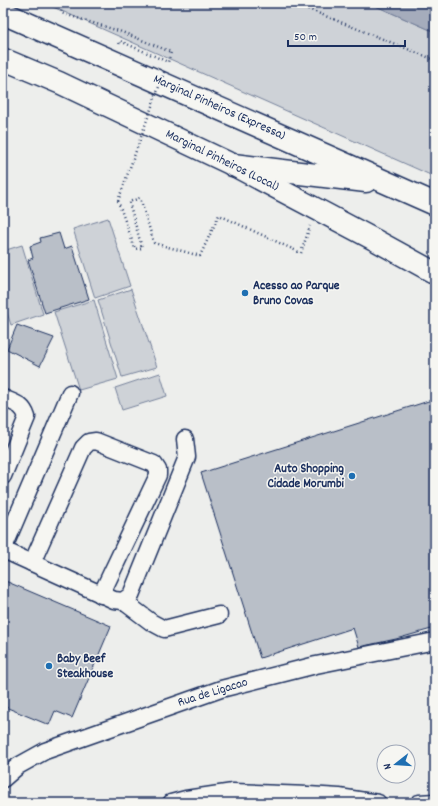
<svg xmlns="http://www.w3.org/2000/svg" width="438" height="806" viewBox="0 0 438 806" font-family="Dekko,sans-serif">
<rect width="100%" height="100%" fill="#edeeec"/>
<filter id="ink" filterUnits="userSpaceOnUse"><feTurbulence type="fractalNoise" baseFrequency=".025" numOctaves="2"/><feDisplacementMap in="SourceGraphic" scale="8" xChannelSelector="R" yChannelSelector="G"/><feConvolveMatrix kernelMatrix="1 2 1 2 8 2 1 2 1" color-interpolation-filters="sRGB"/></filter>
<g filter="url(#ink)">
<g fill="#ced2d7" stroke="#74809a">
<path d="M44,3H369L435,32V177Z"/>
<path d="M108,218L130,286L95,298L73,229Z"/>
<path d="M22,245L43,314L11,325L3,300V251Z"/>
<path d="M131,289L157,367L122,377L98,300Z"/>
<path d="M94,300L118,379L79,390L54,312Z"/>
<path d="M160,373L167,396L122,410L115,388Z"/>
</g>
<path fill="#a5acbc" stroke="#6e7a96" d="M369,3H435V32Z"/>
<g fill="#b9bfc8" stroke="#1b2f5e">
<path d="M59,233L64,249L72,246L89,299L45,313L28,260L33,258L30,246L41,242L40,238Z"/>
<path d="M17,325L54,338L40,366L7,349Z"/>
<path d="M435,399V628L396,639L359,647L353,628L260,658L201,473Z"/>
<path d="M3,580L111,626L72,718L55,711L49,725L3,706Z"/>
</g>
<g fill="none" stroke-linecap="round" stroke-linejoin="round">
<defs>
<g id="minor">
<path d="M70,393L5,545L8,552L114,600L123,601L131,595L187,457L185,439"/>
<path d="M3,398C14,403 23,404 27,417L3,476"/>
<path d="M32,563L83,448L89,442L96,441L154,464L158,470V475L101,595"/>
<path d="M123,601L151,622L164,629L219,615"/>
<path d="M3,779L18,766L45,751L221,689L316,665L435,641"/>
<path d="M171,803L186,799L233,792L308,795L339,797L378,803"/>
<path d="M419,803L435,802"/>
</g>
<path id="major" d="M3,59L60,83L233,165L375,240L435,273"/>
<g id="highway">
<path d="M3,13L435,204"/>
<path d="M233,165L366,181"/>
</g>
</defs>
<use href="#minor" stroke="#1b2f5e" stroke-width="19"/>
<use href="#major" stroke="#1b2f5e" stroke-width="24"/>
<use href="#highway" stroke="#1b2f5e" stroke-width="25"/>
<g stroke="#1b2f5e" stroke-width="2.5" stroke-dasharray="1 3" stroke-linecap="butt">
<path d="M63,3L61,13L122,32L171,52L168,62L120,41L119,45"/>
<path d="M293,3L435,60"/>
<path d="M118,201L135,249L142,248L129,202L140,198L154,243L200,256L219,215L301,253L310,226"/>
</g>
<use href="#minor" stroke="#f6f6f2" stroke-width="16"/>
<use href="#major" stroke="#f6f6f2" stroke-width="21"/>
<use href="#highway" stroke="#f6f6f2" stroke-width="22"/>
<path stroke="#1b2f5e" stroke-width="2.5" stroke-dasharray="1 3" stroke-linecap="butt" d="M118,201L165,70"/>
</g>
</g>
<g fill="#1f6fb2" stroke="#f6f6f2" stroke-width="1.5">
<circle cx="245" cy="293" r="4"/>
<circle cx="352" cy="476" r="4"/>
<circle cx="49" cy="666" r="4"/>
</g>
<g text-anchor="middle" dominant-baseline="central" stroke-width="3" stroke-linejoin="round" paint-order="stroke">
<g font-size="13" fill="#1b2f5e" stroke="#f6f6f2">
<text transform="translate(219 108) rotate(24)">Marginal Pinheiros (Expressa)</text>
<text transform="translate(222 161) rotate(26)">Marginal Pinheiros (Local)</text>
<text transform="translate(213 693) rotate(-17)">Rua de Ligacao</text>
</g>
<g font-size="13" font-weight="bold" fill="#1b2f5e" stroke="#f6f6f2" text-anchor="start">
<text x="253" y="286">Acesso ao Parque<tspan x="253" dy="15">Bruno Covas</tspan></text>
<text x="344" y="469" text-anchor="end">Auto Shopping<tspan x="344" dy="15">Cidade Morumbi</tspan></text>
<text x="57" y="659">Baby Beef<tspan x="57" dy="15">Steakhouse</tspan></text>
</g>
</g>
<rect width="438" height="806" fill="none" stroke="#f6f6f2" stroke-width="16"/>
<rect x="8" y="8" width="422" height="790" fill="none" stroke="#1b2f5e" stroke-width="1.5" filter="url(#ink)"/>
<g transform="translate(396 764) rotate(253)"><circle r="19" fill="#f6f6f2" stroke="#9ea6b7"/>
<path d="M0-3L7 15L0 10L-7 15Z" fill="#1f6fb2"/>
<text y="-6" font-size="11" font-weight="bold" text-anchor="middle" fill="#1b2f5e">N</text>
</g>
<path d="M288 40v6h117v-6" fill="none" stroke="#1b2f5e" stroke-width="2"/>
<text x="294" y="40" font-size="12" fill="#1b2f5e" stroke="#f6f6f2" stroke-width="3" paint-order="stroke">50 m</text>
</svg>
